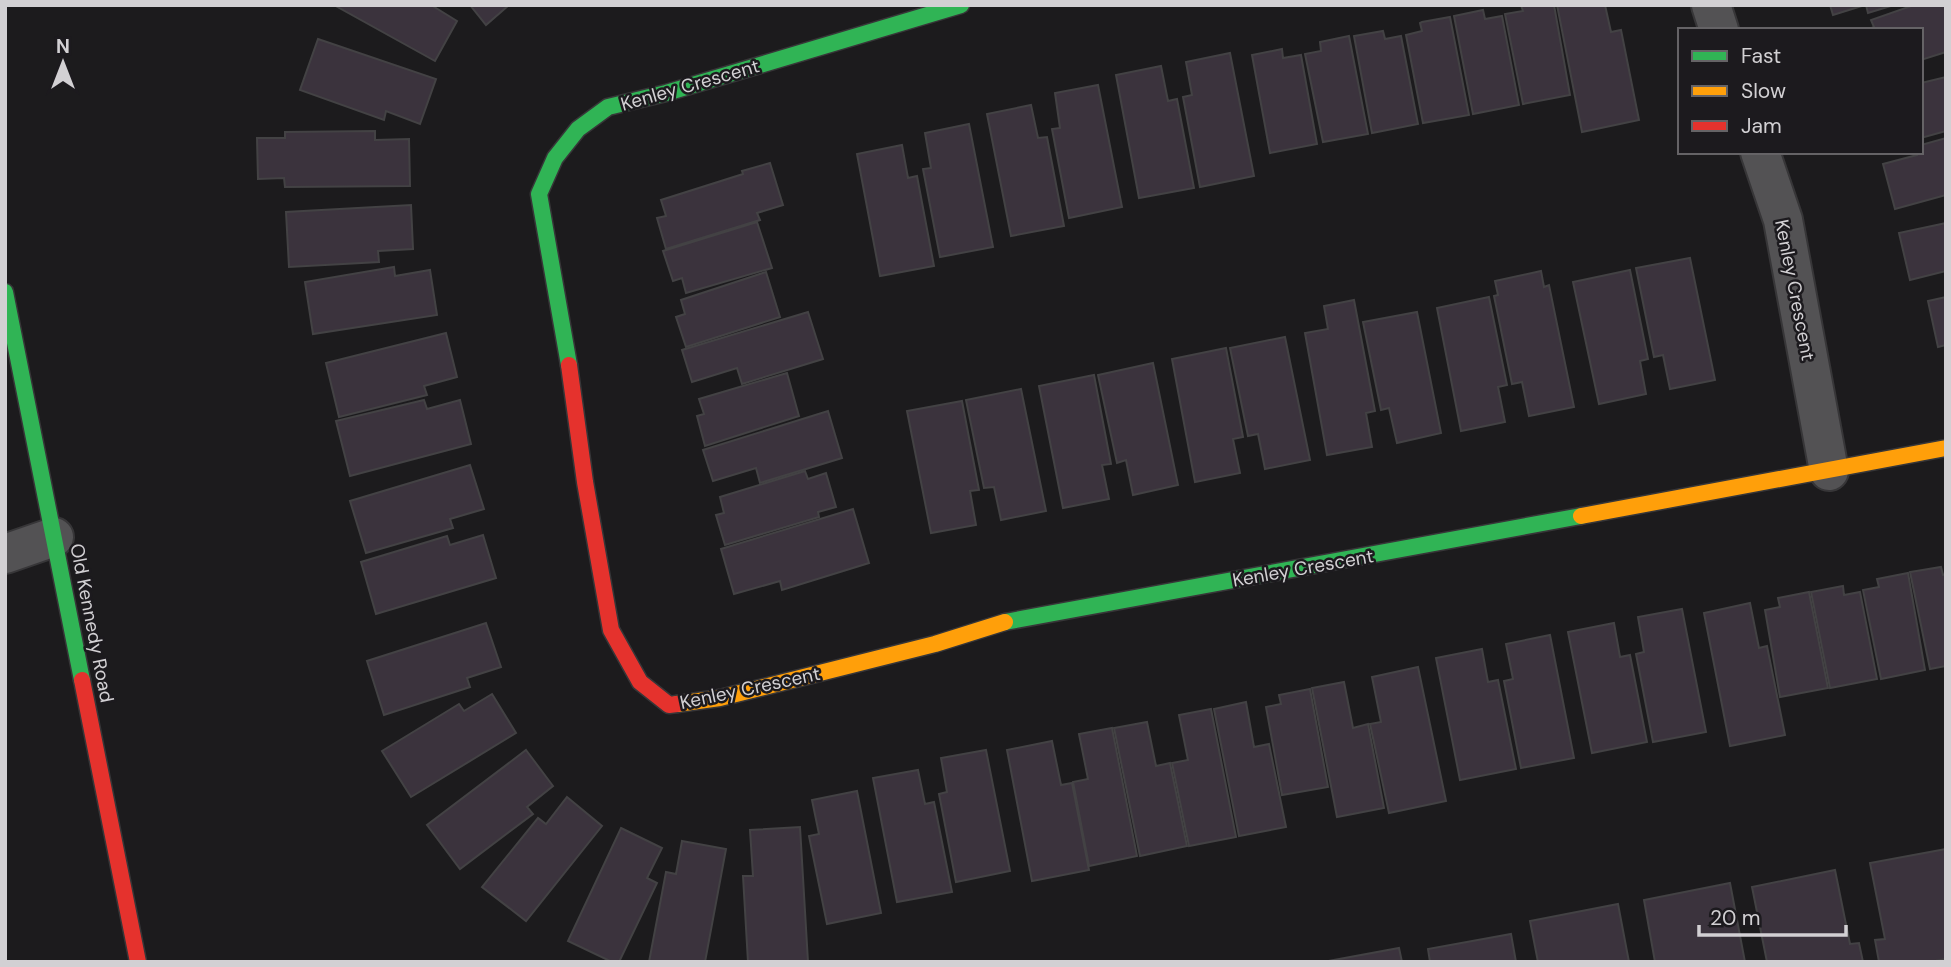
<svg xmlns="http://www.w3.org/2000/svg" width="1951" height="967" viewBox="0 0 1951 967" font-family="'DM Sans',sans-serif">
<rect width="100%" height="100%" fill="#1c1b1d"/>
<g fill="#3b333d" stroke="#434244" stroke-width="2">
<path d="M334,5H431L457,21L435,61Z"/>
<path d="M470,5H509L486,25Z"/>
<path d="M1521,5H1554L1570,95L1523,104L1505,14L1523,11Z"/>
<path d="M1557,5H1605L1611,32L1621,30L1639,120L1582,132Z"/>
<path d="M1830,5H1865L1833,15Z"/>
<path d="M1866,5H1894L1868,13Z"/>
<path d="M1914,5H1946V52L1921,60V30H1867L1874,27L1871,20Z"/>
<path d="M1483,10L1485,19L1502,16L1519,105L1473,114L1454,16Z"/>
<path d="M1450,17L1469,115L1423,123L1406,35L1422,31L1420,23L1422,22Z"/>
<path d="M1383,31L1385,39L1401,36L1418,124L1372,133L1354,36Z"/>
<path d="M1349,36L1368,134L1323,142L1305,54L1321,51L1320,42Z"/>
<path d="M318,39L436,79L420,124L386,111L384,120L300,90Z"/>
<path d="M1282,49L1283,58L1301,55L1317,144L1270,153L1252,55Z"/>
<path d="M1230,53L1254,176L1200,187L1183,97L1192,95L1186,62Z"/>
<path d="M1161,66L1168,101L1177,99L1194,188L1139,198L1116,75Z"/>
<path d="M1946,77V131L1921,138V83Z"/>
<path d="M1098,85L1122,207L1069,218L1052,129L1060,128L1055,93Z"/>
<path d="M1031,105L1038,138L1047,137L1064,226L1011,236L987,114Z"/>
<path d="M969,124L993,247L940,257L923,169L931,168L925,133Z"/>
<path d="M375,131V140L409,139L410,186L285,187L284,178L258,179L257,138H285V132Z"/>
<path d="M1946,138V195L1895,209L1883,164L1917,155L1916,152H1921V145Z"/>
<path d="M902,145L908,178L917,176L934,266L880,276L857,154Z"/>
<path d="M770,163L783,205L757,213L760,220L666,249L657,218L666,216L661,200L743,174L742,171Z"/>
<path d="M411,205L413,249L378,251L379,262L289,267L286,212Z"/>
<path d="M757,222L772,268L686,293L682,278L673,281L663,251Z"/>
<path d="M1946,223V271L1910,280L1899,233Z"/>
<path d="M1690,258L1715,380L1670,389L1663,355L1654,357L1636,268Z"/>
<path d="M394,267L395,276L430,270L437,315L313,334L305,282Z"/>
<path d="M1630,270L1648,359L1640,361L1646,394L1599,404L1573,282Z"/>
<path d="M1541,271L1544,287L1549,285L1574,407L1529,416L1522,382L1512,384L1494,296L1498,295L1495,281Z"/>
<path d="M766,272L780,317L686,347L676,317L685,314L681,300Z"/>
<path d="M1489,297L1507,385L1498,387L1505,422L1461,431L1437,308Z"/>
<path d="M1946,297V345L1938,347L1928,301Z"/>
<path d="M1354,300L1375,411L1366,413L1372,447L1327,455L1305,333L1328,329L1324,306Z"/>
<path d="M808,312L823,359L742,384L737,368L692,382L682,350Z"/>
<path d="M1417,312L1441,433L1397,443L1389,408L1381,410L1363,322Z"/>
<path d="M446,333L457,377L424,386L427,395L339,417L326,363Z"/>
<path d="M1285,337L1310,460L1265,469L1258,434L1248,436L1230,348Z"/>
<path d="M1226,348L1243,437L1233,439L1240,473L1195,482L1172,359Z"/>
<path d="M1153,363L1178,485L1133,495L1126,460L1117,463L1098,375Z"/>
<path d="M787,373L799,416L705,446L697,416L704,414L699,399Z"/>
<path d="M1094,375L1111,464L1102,465L1109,499L1063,508L1039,386Z"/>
<path d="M1021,389L1046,511L1001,520L994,487L984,488L966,400Z"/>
<path d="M424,400L427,409L460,400L471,444L350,476L336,421Z"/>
<path d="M962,401L979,490L970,491L976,525L931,533L907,411Z"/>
<path d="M828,411L842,458L760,483L756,468L713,481L703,450Z"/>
<path d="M470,465L484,509L450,519L453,528L366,553L350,501Z"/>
<path d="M805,471L808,479L826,473L836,507L818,512L819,517L725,545L716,515L724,513L720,497Z"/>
<path d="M853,509L869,563L782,590L780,581L734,594L721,549Z"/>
<path d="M483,535L496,578L376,614L361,562L447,536L450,545Z"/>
<path d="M1941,567L1943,575L1946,574V666L1930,669L1910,572Z"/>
<path d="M1908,573L1925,670L1881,679L1863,590L1879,587L1877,579Z"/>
<path d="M1843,586L1844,595L1860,592L1877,679L1830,688L1811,592Z"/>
<path d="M1809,592L1828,688L1780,697L1765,610L1780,607L1778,598Z"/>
<path d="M1750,603L1759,648L1767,646L1785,735L1730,746L1704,613Z"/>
<path d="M1682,609L1706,732L1653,742L1636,654L1644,652L1638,617Z"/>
<path d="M486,623L501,667L467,678L470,687L384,715L367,661Z"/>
<path d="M1614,623L1620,657L1630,655L1647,742L1592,753L1568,632Z"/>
<path d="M1550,635L1574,758L1521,768L1504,681L1513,679L1506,644Z"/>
<path d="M1482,649L1488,682L1498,680L1516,769L1460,780L1436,658Z"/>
<path d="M1418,667L1446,801L1389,813L1370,724L1381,722L1372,677Z"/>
<path d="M1344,682L1353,728L1368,724L1384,808L1337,817L1312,688Z"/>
<path d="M1310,689L1328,787L1282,795L1266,707L1281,704L1279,695Z"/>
<path d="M492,694L516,733L411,797L382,751L459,704L464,711Z"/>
<path d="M1246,702L1254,747L1269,744L1286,827L1239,836L1214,709Z"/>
<path d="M1211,709L1236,837L1189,846L1172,763L1188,760L1179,715Z"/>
<path d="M1147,722L1156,766L1170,763L1187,846L1140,856L1114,728Z"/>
<path d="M1112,728L1137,856L1089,866L1073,782L1088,779L1079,734Z"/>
<path d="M1052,741L1061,785L1072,783L1089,870L1032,881L1007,750Z"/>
<path d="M526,750L553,786L527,807L533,814L460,869L427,825Z"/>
<path d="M986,750L1010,871L956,882L939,794L947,792L941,758Z"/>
<path d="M918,770L925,804L934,802L952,892L897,902L873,778Z"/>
<path d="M857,791L881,913L827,924L809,836L819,834L812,800Z"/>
<path d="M567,797L602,826L526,921L482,887L538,818L546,824Z"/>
<path d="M800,827L808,962H748L743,876H753L750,830Z"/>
<path d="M621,828L662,848L647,878L657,883L619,962H612L568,941Z"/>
<path d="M682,841L726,849L705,962H649L666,872L676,874Z"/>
<path d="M1946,849V959L1930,962H1879L1875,940L1885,939L1870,863Z"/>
<path d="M1835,870L1850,944L1859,943L1863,962H1767L1752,887Z"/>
<path d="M1730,883L1745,962H1655L1644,900Z"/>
<path d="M1618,904L1629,962H1538L1530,921Z"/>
<path d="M1511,934L1516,962H1430L1428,949Z"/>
<path d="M1399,948L1402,962H1323Z"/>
</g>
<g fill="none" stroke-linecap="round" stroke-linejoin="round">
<defs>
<g id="street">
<path d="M1711,5L1719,30"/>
<path d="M1760,152L1783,220L1829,471"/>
<path d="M5,554L54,537"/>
</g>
<g id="fast">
<path d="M5,292L82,680"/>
<path d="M569,365L539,194L555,158L578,129L608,107L666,93L961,5"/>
<path d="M1005,622L1581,516"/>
</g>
<g id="slow">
<path d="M1581,516L1946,448"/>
<path d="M677,704L720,698L935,644L1005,622"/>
</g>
<g id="jam">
<path d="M569,365L585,482L611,630L640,682L669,705L677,704"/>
<path d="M82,680L138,962"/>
</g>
</defs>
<use href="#street" stroke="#373638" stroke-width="42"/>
<use href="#fast" stroke="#373638" stroke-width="19"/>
<use href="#slow" stroke="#373638" stroke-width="19"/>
<use href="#jam" stroke="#373638" stroke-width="19"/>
<use href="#street" stroke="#535254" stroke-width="38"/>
<use href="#fast" stroke="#30b455" stroke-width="16"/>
<use href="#slow" stroke="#ff9f0a" stroke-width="16"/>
<use href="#jam" stroke="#e5322d" stroke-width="16"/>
</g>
<g text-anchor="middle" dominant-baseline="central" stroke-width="5" stroke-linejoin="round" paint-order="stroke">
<g font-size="19" fill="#d2d0d3" stroke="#1c1a1e">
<text transform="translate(690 85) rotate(-16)">Kenley Crescent</text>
<text transform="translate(1795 290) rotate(79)">Kenley Crescent</text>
<text transform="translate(1303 568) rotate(-10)">Kenley Crescent</text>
<text transform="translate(92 623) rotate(79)">Old Kennedy Road</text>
<text transform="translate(750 688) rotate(-12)">Kenley Crescent</text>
</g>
</g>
<rect width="1951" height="967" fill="none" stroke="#d2d0d3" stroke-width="14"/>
<rect x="1678" y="28" width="245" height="126" fill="#1c1a1e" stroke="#656366" stroke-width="2"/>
<rect x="1692" y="51" width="35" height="10" fill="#30b455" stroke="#656366" stroke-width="2"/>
<text x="1741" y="63" font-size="21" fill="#d2d0d3">Fast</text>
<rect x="1692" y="86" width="35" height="10" fill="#ff9f0a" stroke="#656366" stroke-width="2"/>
<text x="1741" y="98" font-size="21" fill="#d2d0d3">Slow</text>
<rect x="1692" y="121" width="35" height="10" fill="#e5322d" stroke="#656366" stroke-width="2"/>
<text x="1741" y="133" font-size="21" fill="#d2d0d3">Jam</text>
<g transform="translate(63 63)" stroke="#1c1a1e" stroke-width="5" paint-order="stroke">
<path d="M0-5L12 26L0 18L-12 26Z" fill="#d2d0d3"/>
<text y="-10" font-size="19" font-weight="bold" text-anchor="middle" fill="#d2d0d3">N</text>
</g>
<path d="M1699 925v10h147v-10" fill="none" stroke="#d2d0d3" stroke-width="3.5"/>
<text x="1710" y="925" font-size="21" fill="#d2d0d3" stroke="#1c1a1e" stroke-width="5" paint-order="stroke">20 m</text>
</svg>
